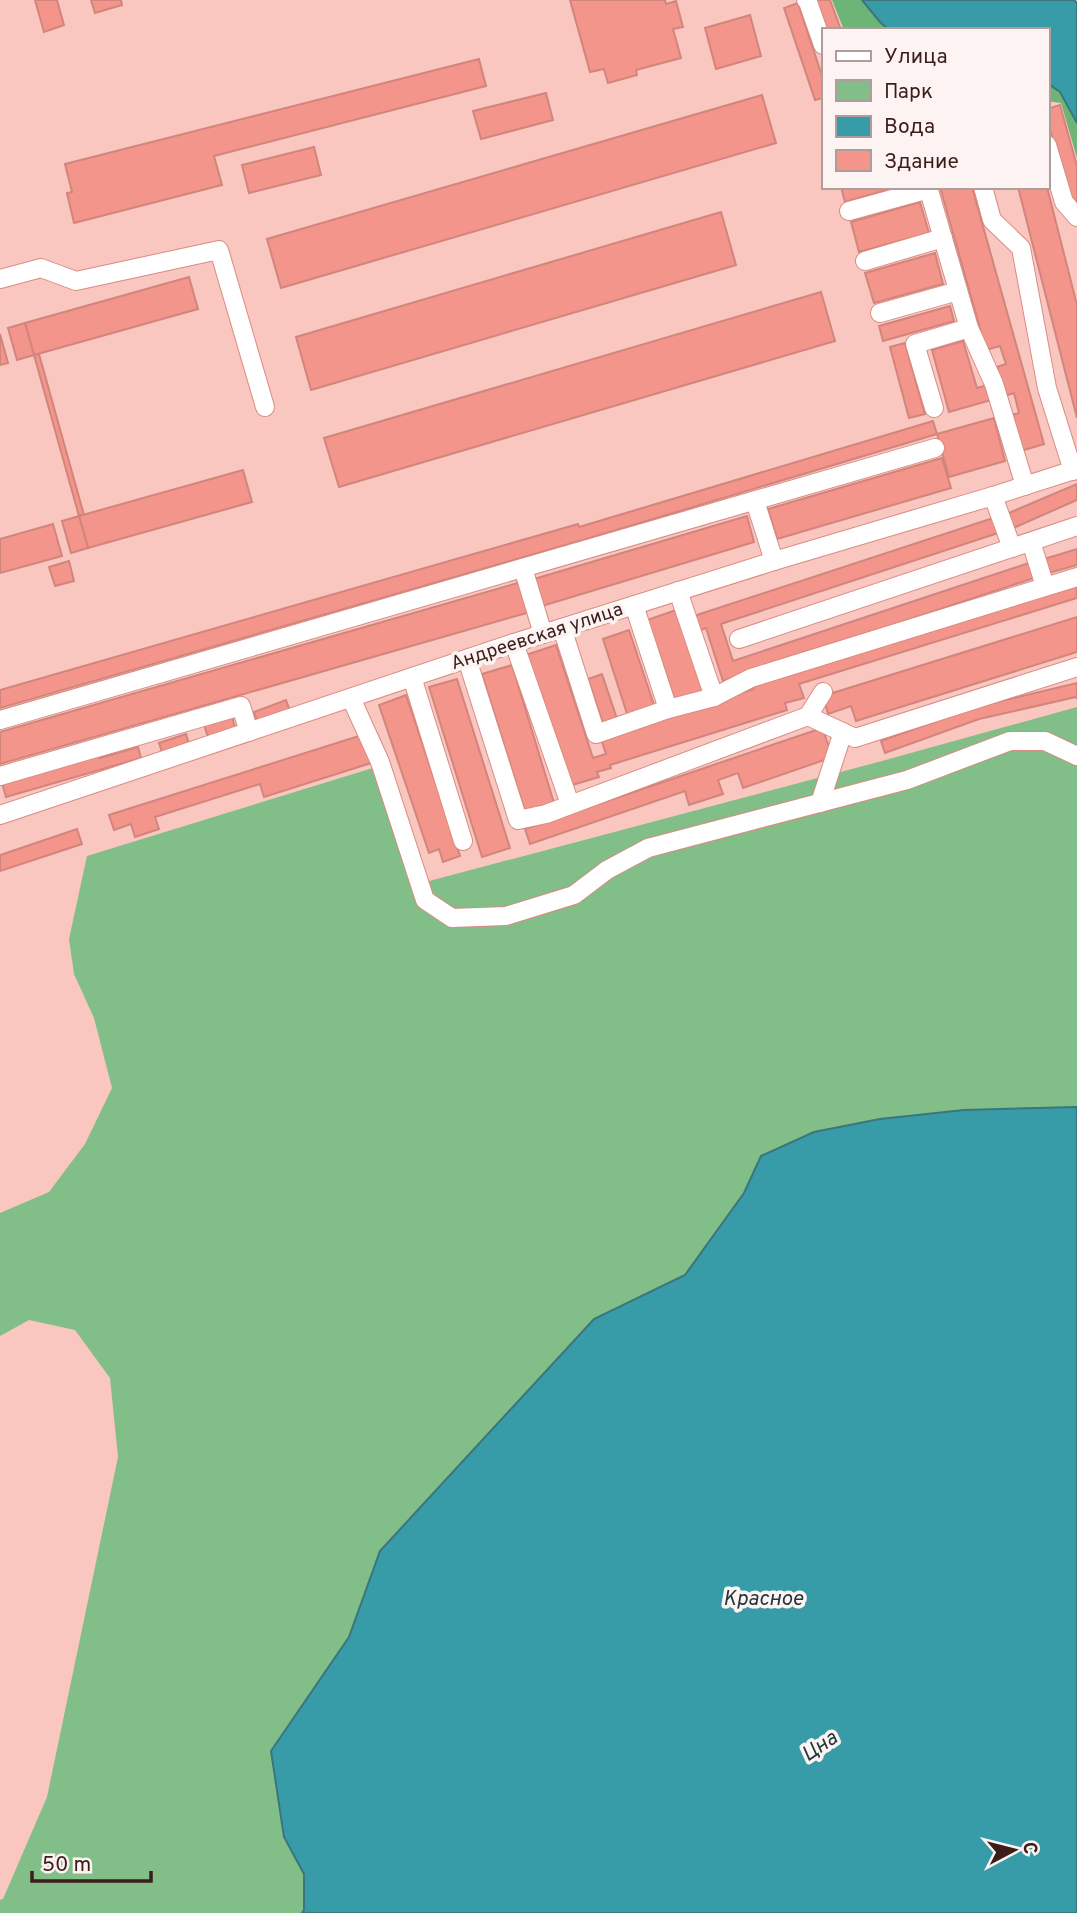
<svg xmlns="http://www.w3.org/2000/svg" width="1077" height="1913" viewBox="0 0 1077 1913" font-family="Overpass,sans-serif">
<rect width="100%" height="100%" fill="#f9c7c0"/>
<path fill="#81be88" d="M1077,707V1107L964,1110L880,1119L814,1132L761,1156L744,1193L685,1275L594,1319L380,1551L349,1637L271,1751L284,1837L304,1874V1910L302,1913H0V1900L3,1899L47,1797L118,1457L110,1378L75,1330L29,1320L0,1336V1213L49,1192L85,1144L112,1088L94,1018L74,974L69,939L87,856L376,767L418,884L882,761Z"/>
<g fill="#6db576">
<path d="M832,0H862L880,22L889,30H844Z"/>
<path d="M1047,83L1060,92L1077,123V158L1061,103L1047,101Z"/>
</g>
<g fill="#389ca8" stroke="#39767d" stroke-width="2">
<path d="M862,0H1074L1077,3V123L1060,92L1047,83V30H889L880,22Z"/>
<path d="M1077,1107V1913H302L304,1910V1874L284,1837L271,1751L349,1637L380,1551L594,1319L685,1275L744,1193L761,1156L814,1132L880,1119L964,1110Z"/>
</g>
<g fill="#f3958a" stroke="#d2857c" stroke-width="2">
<path d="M35,0H57L64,25L44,32Z"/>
<path d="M91,0H121L122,5L95,13Z"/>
<path d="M570,0H665L666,4L676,1L683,27L673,29L681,58L636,70L637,75L608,83L604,69L590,72Z"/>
<path d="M815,0H830L841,30H827Z"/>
<path d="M798,3L823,79V98L815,100L784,8Z"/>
<path d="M750,15L761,56L716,69L705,28Z"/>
<path d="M479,59L486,86L214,156L222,185L74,223L67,193L72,192L65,164Z"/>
<path d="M546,93L553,120L481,139L473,111Z"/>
<path d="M762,95L776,143L281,288L267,239Z"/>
<path d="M1060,105L1077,166V201L1071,203L1047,119V109Z"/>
<path d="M314,147L321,175L249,193L242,165Z"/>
<path d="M841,187H897L845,202Z"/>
<path d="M940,187H972L1044,444L1021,451L1011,415L1019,413L1014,393L1005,396L997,367L1006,364L1000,346L986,350Z"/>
<path d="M1018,187H1047L1077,305V418Z"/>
<path d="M920,202L929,233L859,252L851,222Z"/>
<path d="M721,212L736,265L311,390L296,337Z"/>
<path d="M935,253L943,284L874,303L865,273Z"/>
<path d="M189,277L198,309L34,355L25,323Z"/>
<path d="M821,292L835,341L339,487L324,438Z"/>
<path d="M950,306L954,321L883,341L879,326Z"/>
<path d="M25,323L34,355L17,360L8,328Z"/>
<path d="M0,334L8,363L0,365Z"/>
<path d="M963,341L977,388L987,385L991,400L949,412L932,350Z"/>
<path d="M905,343L925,414L909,418L890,347Z"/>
<path d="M39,354L84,515L79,516L34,355Z"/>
<path d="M994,418L1005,461L949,477L937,434Z"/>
<path d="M933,421L937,434L583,540L0,708V690L578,524L579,527Z"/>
<path d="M942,458L951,488L777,539L768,509Z"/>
<path d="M243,470L252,502L88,548L79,516Z"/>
<path d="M1077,484V500L1011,529L1004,515Z"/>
<path d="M79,516L88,548L71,553L62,521Z"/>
<path d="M747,516L754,542L542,606L534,579Z"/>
<path d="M993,518L998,533L721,624L733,661L1032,562L1037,577L723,681L706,628L696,632L691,617Z"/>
<path d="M53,524L62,556L0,573V539Z"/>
<path d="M1077,549V565L1045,574L1041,560Z"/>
<path d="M69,561L74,581L55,586L49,567Z"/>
<path d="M521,582L530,612L0,764V732Z"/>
<path d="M1077,582V598L799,684L804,698L785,703L787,710L610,765L611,768L597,772L599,777L569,786L526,655L556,645L593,758L606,754L600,736L754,689L752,682Z"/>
<path d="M676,610L704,691L675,701L647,620Z"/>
<path d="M1077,617V652L856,721L851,706L828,714L823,696Z"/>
<path d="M629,630L656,711L629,720L603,639Z"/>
<path d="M512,665L554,803L525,812L482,674Z"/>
<path d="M602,674L617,719L603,724L588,679Z"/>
<path d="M457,679L510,848L482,857L429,687Z"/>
<path d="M1077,683V699L1076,697L979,719L885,753L881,741L976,707Z"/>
<path d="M406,695L460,856L443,862L439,849L429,853L379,705Z"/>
<path d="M286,700L290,711L258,724L254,712Z"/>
<path d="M232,716L235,728L208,737L204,725Z"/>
<path d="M822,728L833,757L743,788L738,773L718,780L723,794L689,805L685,791L530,844L525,829Z"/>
<path d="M186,734L189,744L162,752L159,743Z"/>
<path d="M362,735L371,763L264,797L260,784L155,817L159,829L135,837L131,824L114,830L109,815Z"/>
<path d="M138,747L141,758L6,797L2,783L99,756L100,758Z"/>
<path d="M77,829L82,844L0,871V855Z"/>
</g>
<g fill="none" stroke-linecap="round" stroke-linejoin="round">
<defs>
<g id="minor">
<path d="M806,0L808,2L823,45"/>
<path d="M1047,145L1064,202L1077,217"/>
<path d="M928,187L969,328L994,384L1025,486"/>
<path d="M983,187L992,220L1021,248L1047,388L1073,471"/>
<path d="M849,211L929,189"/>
<path d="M865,261L943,238"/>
<path d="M0,279L41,268L76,281L219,250L265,407"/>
<path d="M880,313L958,291"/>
<path d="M934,408L915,344L969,328"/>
<path d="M993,496L1012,548"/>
<path d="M755,501L774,561"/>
<path d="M1031,542L1045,586"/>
<path d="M523,568L543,634"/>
<path d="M678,591L714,697"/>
<path d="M634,605L668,709"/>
<path d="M562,628L596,734L668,709L714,697L751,678L1077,577"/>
<path d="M739,639L1077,526"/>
<path d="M514,643L570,804"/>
<path d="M467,659L518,820L546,814L808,716L823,692"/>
<path d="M412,677L463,841"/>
<path d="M351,698L380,762L425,900L452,918L506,916L574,895L607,870L648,848L907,780L1010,741H1045L1077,756"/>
<path d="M808,716L855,738L1077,667"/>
<path d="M0,720L935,448"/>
<path d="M0,776L241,706L249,732"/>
<path d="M820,803L843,732"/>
<path d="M0,815L514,643L774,561L993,496L1077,469"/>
</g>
</defs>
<use href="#minor" stroke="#da8b82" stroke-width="20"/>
<use href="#minor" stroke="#fff" stroke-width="18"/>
</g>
<g text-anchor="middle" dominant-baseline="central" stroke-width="7" stroke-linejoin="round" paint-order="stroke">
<g font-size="19" fill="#3b1d19" stroke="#fcf3f2">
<text transform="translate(537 637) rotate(-18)">Андреевская улица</text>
</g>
<g font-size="21" font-style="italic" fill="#21373b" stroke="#fcf3f2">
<text x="763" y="1599">Красное</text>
<text transform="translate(820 1747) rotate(-34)">Цна</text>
</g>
</g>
<rect x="822" y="28" width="228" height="161" fill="#fcf3f2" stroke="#af9d9b" stroke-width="2"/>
<rect x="836" y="51" width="35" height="10" fill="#ffffff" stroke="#af9d9b" stroke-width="2"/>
<text x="884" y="63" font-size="21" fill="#3b1d19">Улица</text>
<rect x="836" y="80" width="35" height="21" fill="#81be88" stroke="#af9d9b" stroke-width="2"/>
<text x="884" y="98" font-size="21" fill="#3b1d19">Парк</text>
<rect x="836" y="116" width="35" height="21" fill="#389ca8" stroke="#af9d9b" stroke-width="2"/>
<text x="884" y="133" font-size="21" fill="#3b1d19">Вода</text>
<rect x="836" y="150" width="35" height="21" fill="#f3958a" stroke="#af9d9b" stroke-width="2"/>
<text x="884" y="168" font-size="21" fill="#3b1d19">Здание</text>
<g transform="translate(1014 1850) rotate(83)" stroke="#fcf3f2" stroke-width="5" paint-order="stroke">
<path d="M0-5L12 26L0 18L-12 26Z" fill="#3b1d19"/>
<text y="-10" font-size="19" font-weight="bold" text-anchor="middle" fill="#3b1d19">С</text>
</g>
<path d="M32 1871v10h119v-10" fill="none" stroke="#3b1d19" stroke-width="3.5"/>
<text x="42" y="1871" font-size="21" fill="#3b1d19" stroke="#fcf3f2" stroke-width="5" paint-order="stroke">50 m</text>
</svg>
